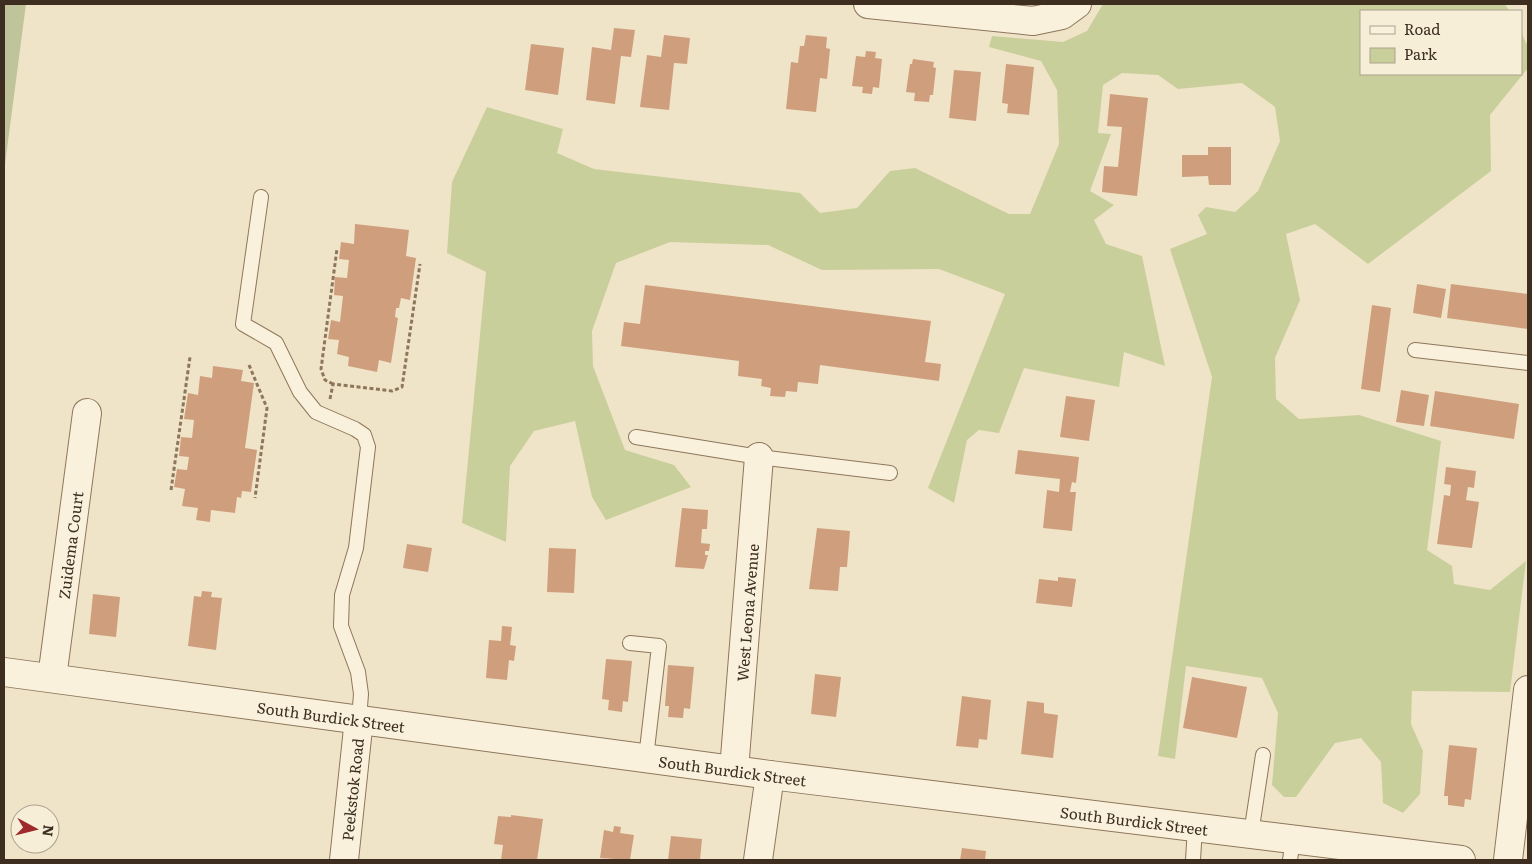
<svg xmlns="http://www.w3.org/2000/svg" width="1532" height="864" viewBox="0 0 1532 864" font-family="Literata,serif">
<rect width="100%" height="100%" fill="#f0e4c8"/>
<path fill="#c9cf9b" d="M1103,4H1505L1509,11H1361V74H1521V33L1528,46V68L1490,115L1491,171L1368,264L1315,224L1286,234L1300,300L1275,358L1276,399L1299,419L1359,415L1441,441L1427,550L1452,566L1454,584L1490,590L1526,561L1510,692L1412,691L1411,724L1423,751L1420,794L1403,813L1383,803L1381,762L1361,738L1335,743L1296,797H1284L1272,785L1278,713L1262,678L1186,666L1175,759L1158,756L1212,377L1170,249L1207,234L1198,215L1206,207L1235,212L1258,191L1280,141L1275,107L1242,83L1178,89L1158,75L1122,73L1103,85L1098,133L1111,134L1090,191L1114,205L1094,220L1106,244L1142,256L1165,366L1124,352L1119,387L1024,368L999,433L979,430L967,440L954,503L928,488L1005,294L939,269L822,270L768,245L670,242L616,263L592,331L593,366L625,450L674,465L691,487L606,520L592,497L575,421L534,431L510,466L506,542L462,523L486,272L447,253L452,182L487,107L563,129L557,153L594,169L800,193L820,213L857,208L890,171L915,168L1009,214H1030L1059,144L1057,90L1041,61L989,47L992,36L1063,42L1087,31Z"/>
<path fill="#bfc49a" d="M4,4H26L4,172Z"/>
<g fill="#cf9f7d">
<path d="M614,28L635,30L631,57L621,56L615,104L586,100L592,47L611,50Z"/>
<path d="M664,35L690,38L687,64L674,63L669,110L640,107L647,55L661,57Z"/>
<path d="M806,35L827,37L826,48L830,49L827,79L820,78L816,112L786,109L791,62L798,63L800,46H804Z"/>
<path d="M531,44L564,48L558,95L525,90Z"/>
<path d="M866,51L876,52L875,58L882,59L879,88L873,87L872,94L862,93L863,87L852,86L856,56L865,57Z"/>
<path d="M913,59L934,62L933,67L936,68L933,95H930L929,102L914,101L915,93L906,92L910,64H912Z"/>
<path d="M1006,64L1034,67L1029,115L1007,113L1008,104L1002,103Z"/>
<path d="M954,70L981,72L976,121L949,118Z"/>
<path d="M1110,94L1148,98L1137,196L1102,192L1104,166L1118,167L1122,127L1107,126Z"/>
<path d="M1208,147H1231V185H1209L1208,176L1182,177V155H1208Z"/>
<path d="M355,224L409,230L406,256L416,258L410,300L401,298L399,308H396L395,317L398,318L391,363L379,360L377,372L348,366L349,357L337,354L339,340L328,339L331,320L340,322L343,296L334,295L335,277L347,278L349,260L339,259L341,242L354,244Z"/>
<path d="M1417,284L1446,289L1441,318L1413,313Z"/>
<path d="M1451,284L1528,294V329L1447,318Z"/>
<path d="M645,285L931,321L925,362L941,364L939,381L820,365L818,384L798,382L797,392L786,391L785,397L770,396L771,388L761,386L762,379L738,376L739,361L621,346L624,322L640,324Z"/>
<path d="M1372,305L1391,308L1380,392L1361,389Z"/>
<path d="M213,366L243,370L241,381L254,383L245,448L257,450L251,492L242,491L241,498L237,497L235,513L211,510L210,522L196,520L198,508L182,506L185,489L174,487L177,469L187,470L189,457L179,456L181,437L192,438L194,420L184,419L188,393L198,395L200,376L212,378Z"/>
<path d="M1401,390L1429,395L1424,426L1396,422Z"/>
<path d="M1435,391L1519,404L1514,439L1430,426Z"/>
<path d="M1066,396L1095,400L1089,441L1060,437Z"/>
<path d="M1018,450L1079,457L1076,483L1072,482L1070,492H1076L1072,531L1043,528L1047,490L1059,492L1060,479L1015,474Z"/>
<path d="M1446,467L1476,471L1474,488L1468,487L1466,500L1479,502L1472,548L1437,544L1444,495L1450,496L1451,485L1444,484Z"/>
<path d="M682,508L708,510L707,529H702L701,543L710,544L709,551H705V555H708L704,569L675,567Z"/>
<path d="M817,528L850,531L847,567H840L838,591L809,589Z"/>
<path d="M407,544L432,548L428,572L403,568Z"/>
<path d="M549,548L576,549L574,593L547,592Z"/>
<path d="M1058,577L1076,579L1072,607L1036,603L1039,579L1058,581Z"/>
<path d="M202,591L212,592L211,597L222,598L216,650L188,646L194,596L201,597Z"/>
<path d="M93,594L120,597L116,637L89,634Z"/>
<path d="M502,626L512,627L510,645L516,646L514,661L509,660L507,680L486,678L489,640L501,641Z"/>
<path d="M606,659L632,661L628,702L623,701L622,712L608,710L609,700L602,699Z"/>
<path d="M668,665L694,667L690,709L684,708L683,718L668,717L669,706H665Z"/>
<path d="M815,674L841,677L836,717L811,714Z"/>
<path d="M1192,677L1247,687L1237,738L1183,728Z"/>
<path d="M962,696L991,700L987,740L979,739L978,748L956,746Z"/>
<path d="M1027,701L1044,703V713L1058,715L1053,758L1021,754Z"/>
<path d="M1449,745L1477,748L1471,800L1465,799L1464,807L1448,805V796H1444Z"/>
<path d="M511,815L543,819L537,860H501L503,845L494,844L498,816L511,817Z"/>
<path d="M614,826L621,827L620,833L634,835L630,860L600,858L604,830L613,832Z"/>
<path d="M671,836L702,839L700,860H668Z"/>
<path d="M962,848L986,851L985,860H960Z"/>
</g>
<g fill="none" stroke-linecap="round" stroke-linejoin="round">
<defs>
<g id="service">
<path d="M261,197L243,324L276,343L300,392L316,412L355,429L364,435L368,447L356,548L342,595L341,626L358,672L361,694L359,719"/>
<path d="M1415,350L1528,363"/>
<path d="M636,437L759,457L890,473"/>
<path d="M630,643L659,646L646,758"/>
<path d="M1251,834L1263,755"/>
<path d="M1193,860L1195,827"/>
<path d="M1290,860L1293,839"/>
</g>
<g id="minor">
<path d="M868,4L1033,21L1062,15L1077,4"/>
<path id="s1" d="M4,672L770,775L1461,860"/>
<path id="s2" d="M52,678L87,413"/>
<path id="s3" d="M734,770L759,457"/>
<path id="s4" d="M344,860L359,719"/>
<path d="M758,860L770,775"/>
<path d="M1508,860L1528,690"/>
</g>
</defs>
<use href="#service" stroke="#8d765c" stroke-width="16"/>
<use href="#minor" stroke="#8d765c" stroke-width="30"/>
<g stroke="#8d765c" stroke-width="3" stroke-dasharray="4 2.5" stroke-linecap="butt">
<path d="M249,365L267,408L255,498"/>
<path d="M333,384L325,380L321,369L337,249"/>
<path d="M330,399L333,384L392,391L402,387L420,264"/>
<path d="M171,490L190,357"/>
</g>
<use href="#service" stroke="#faf1dc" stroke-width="14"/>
<use href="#minor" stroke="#faf1dc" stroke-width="28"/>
</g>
<g text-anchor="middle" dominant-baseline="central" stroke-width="4" stroke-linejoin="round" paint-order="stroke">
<g font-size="15" fill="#3d2e20" stroke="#f7eed8">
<text stroke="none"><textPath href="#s2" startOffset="134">Zuidema Court</textPath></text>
<text stroke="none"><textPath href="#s3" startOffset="158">West Leona Avenue</textPath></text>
<text stroke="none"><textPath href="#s1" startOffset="330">South Burdick Street</textPath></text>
<text stroke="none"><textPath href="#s1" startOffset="735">South Burdick Street</textPath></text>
<text stroke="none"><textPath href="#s4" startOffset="71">Peekstok Road</textPath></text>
<text stroke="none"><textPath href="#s1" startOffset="1140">South Burdick Street</textPath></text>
</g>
</g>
<rect width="1532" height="864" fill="none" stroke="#3d2e20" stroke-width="10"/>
<rect x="1360" y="10" width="162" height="65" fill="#f7eed8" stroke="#ada18e"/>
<rect x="1370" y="26" width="25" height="8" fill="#faf1dc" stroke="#ada18e"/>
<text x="1404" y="35" font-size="15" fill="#3d2e20">Road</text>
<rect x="1370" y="48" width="25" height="15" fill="#c9cf9b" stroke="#ada18e"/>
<text x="1404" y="60" font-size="15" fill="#3d2e20">Park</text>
<g transform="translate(35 829) rotate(97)"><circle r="24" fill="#f7eed8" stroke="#ada18e"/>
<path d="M0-4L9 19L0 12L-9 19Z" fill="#9e2a2b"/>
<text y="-8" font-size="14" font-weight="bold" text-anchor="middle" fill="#3d2e20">N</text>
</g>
</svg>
